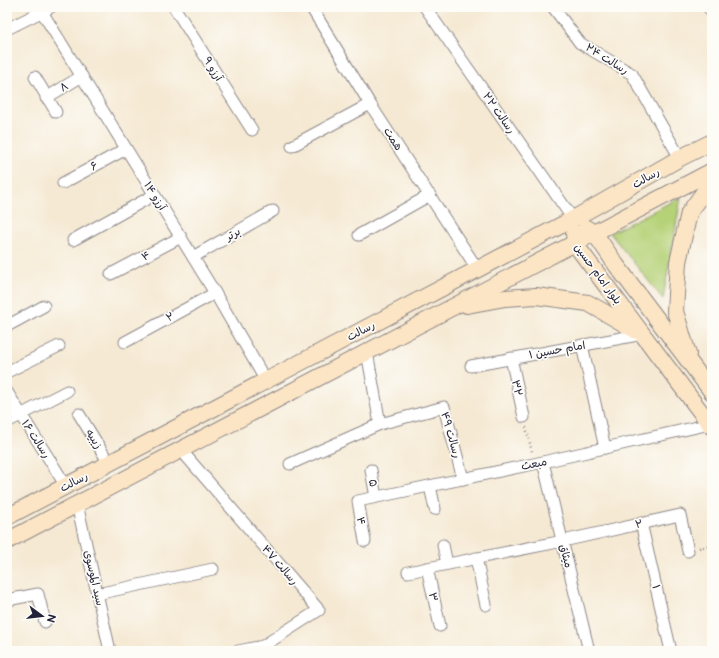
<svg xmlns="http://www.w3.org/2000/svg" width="719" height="658" viewBox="0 0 719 658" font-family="'Balsamiq Sans','Playpen Sans Arabic',sans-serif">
<rect width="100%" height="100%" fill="#fdfcf7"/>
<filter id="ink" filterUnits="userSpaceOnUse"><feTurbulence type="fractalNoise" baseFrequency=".025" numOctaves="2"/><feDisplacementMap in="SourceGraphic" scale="8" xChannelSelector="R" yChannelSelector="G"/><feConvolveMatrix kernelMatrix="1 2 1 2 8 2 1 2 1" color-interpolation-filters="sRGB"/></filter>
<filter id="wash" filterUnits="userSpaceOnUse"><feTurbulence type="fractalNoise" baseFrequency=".012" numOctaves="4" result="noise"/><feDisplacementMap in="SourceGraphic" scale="16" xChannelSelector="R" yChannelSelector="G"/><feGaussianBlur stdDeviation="0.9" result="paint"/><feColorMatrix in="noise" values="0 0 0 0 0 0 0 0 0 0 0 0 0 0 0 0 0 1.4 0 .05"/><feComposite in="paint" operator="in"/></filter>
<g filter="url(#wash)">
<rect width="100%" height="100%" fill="#f5e9d3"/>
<path fill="#b6d278" stroke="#6c7a5a" d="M681,197L663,299L610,233Z"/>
</g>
<g filter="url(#ink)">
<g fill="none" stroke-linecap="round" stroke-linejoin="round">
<defs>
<g id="minor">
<path d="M39,7L215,293L266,381"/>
<path d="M174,7L252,130"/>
<path d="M311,7L370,104L478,270"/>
<path d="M425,7L573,219"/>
<path d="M553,7L580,43L632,74L680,158"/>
<path d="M708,7L712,12"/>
<path d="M7,29L51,7"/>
<path d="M35,77L56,112"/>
<path d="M46,98L82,76"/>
<path d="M292,146L370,104"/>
<path d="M63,183L126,149"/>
<path d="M359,235L430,195"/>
<path d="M73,240L154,195"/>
<path d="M193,257L273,211"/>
<path d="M111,274L181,237"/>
<path d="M7,326L44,306"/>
<path d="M125,342L215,293"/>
<path d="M582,345L605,448"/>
<path d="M367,352L380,424"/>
<path d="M511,358L524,417"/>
<path d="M471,366L643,334"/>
<path d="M7,372L59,346"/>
<path d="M7,392L66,486"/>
<path d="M79,414L109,463"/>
<path d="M7,422L67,391"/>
<path d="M181,450L319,610L263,646L238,651"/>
<path d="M543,462L589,651"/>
<path d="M290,464L380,424L444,407L463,479"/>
<path d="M371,470L376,497"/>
<path d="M430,486L435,509"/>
<path d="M77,504L110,651"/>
<path d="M641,523L671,651"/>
<path d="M365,541L358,501L543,462L710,424"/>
<path d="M443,545L447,564"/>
<path d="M476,558L486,605"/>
<path d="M427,568L440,626"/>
<path d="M408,572L563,541L680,515L688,551"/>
<path d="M97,594L213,569"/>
<path d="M7,600L38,594L45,622"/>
</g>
<g id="secondary">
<path d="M586,228L595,234L617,266L712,392"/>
<path d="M574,233L575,244L712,427"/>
<path d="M467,305L505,298L536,296L588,303L637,331"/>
<path d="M688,354L675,311L678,262L689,213L712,181"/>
<path d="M7,517L573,219L680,158L712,142"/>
<path d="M7,541L712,171"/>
</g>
</defs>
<use href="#minor" stroke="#8c8687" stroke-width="13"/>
<use href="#secondary" stroke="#8c8687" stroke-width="18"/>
<g stroke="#8c8687" stroke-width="2.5" stroke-dasharray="1 3" stroke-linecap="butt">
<path d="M526,427L532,452"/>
<path d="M699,548L712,545"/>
</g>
<use href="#minor" stroke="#fff" stroke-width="11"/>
<use href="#secondary" stroke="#fce5c4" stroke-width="16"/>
</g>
</g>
<g text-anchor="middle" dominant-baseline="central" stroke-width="3.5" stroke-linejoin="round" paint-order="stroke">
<g font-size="11" fill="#22223b" stroke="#fdfcf7">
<text transform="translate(607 59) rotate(32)">رسالت ۲۴</text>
<text transform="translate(213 69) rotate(58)">۹ آرزو</text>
<text transform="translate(64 87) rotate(-31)">۸</text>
<text transform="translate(499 113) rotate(55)">رسالت ۲۲</text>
<text transform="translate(393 139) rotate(57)">همت</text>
<text transform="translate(94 166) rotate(-28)">۶</text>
<text transform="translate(646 178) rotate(-30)">رسالت</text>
<text transform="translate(155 196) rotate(58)">۱۴ آرزو</text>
<text transform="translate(233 234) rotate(-30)">برتر</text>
<text transform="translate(146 256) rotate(-28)">۴</text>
<text transform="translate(598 274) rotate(54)">بلوار امام حسین</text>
<text transform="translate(170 317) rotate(-29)">۲</text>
<text transform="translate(361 331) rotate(-28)">رسالت</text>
<text transform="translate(557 350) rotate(-10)">امام حسین ۱</text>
<text transform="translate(517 388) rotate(78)">۳۲</text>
<text transform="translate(451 435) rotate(74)">رسالت ۴۹</text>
<text transform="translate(36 439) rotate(57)">رسالت ۱۶</text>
<text transform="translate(94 439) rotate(58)">زیبیه</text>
<text transform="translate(534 464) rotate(-12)">مبعث</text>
<text transform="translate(74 482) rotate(-28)">رسالت</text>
<text transform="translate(373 483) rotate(78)">۵</text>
<text transform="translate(361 521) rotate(80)">۴</text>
<text transform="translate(639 524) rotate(-12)">۲</text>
<text transform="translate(566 556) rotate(76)">میثاق</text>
<text transform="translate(280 565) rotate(49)">رسالت ۴۷</text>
<text transform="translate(94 578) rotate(77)">سید الموسوی</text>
<text transform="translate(656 587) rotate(77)">۱</text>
<text transform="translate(433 597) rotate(78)">۳</text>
</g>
</g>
<rect width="719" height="658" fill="none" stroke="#fdfcf7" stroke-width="24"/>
<g transform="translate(42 616) rotate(105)" stroke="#fdfcf7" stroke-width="3" paint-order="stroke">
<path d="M0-3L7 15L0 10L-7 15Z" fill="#22223b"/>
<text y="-6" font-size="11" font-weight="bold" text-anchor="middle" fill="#22223b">N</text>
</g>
</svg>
